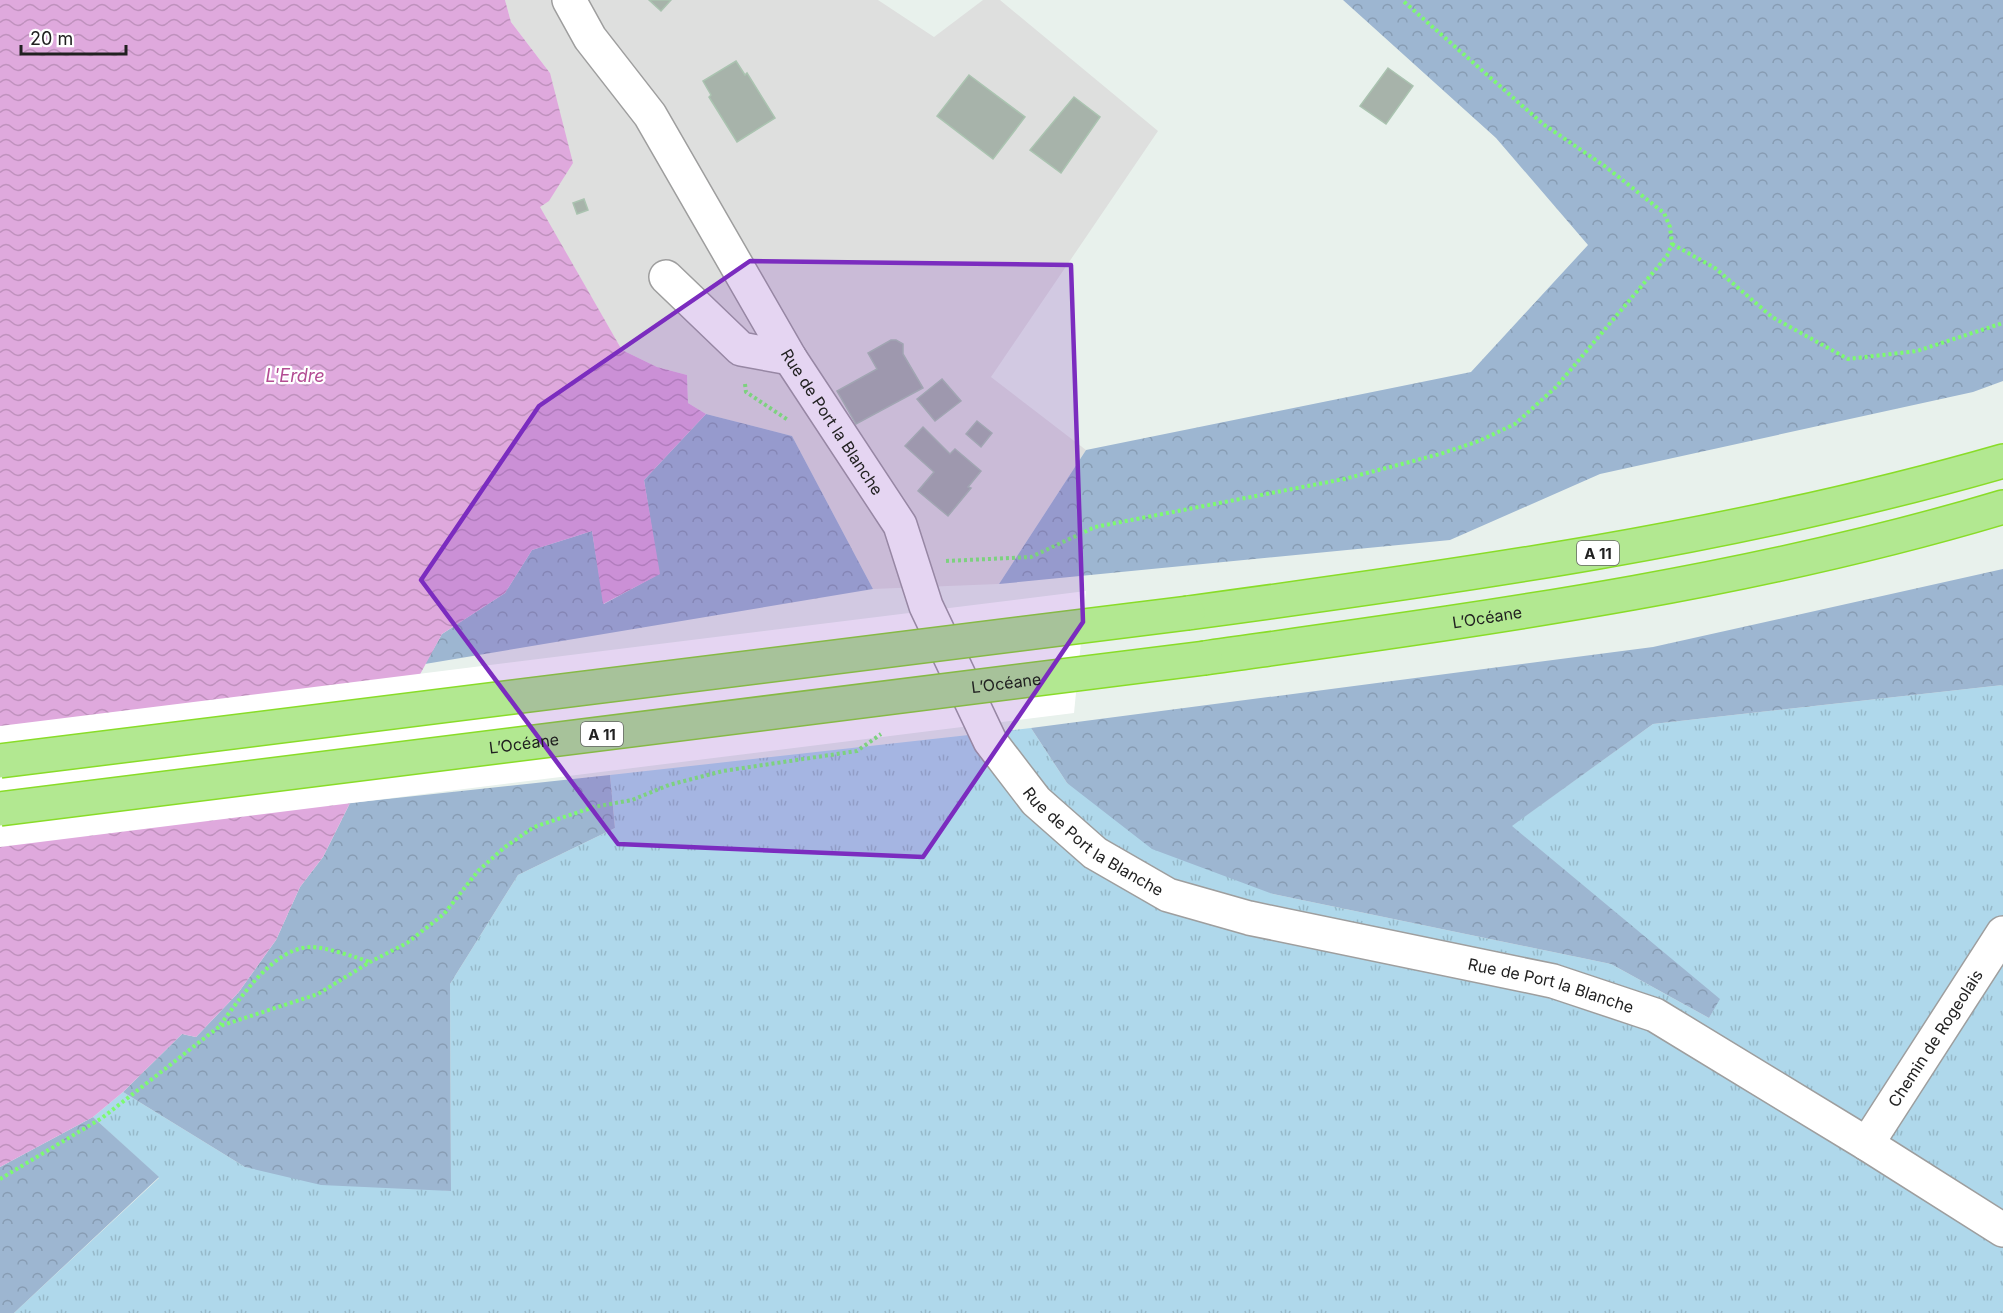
<svg xmlns="http://www.w3.org/2000/svg" width="2003" height="1313" viewBox="0 0 2003 1313" font-family="Inter,sans-serif">
<defs>
<pattern id="grass-tufts" width="24" height="20" patternUnits="userSpaceOnUse" patternTransform="scale(1.5)"><rect width="24" height="20" fill="#afd8eb"/><path d="M3 7l-1-3M5 7V3M7 7l1-3M15 17l-1-3M17 17v-4M19 17l1-3" fill="none" stroke="#96b9c9"/></pattern>
<pattern id="forest-crowns" width="20" height="18" patternUnits="userSpaceOnUse" patternTransform="scale(1.5)"><rect width="20" height="18" fill="#9db6d1"/><path d="M2 6a3 3 0 1 1 6 0M12 15a3 3 0 1 1 6 0" fill="none" stroke="#879cb3"/></pattern>
<pattern id="water-waves" width="16" height="10" patternUnits="userSpaceOnUse" patternTransform="scale(1.5)"><rect width="16" height="10" fill="#dfa9dd"/><path d="M0 5q4-4 8 0t8 0" fill="none" stroke="#bf91bd"/></pattern>
</defs>
<rect width="100%" height="100%" fill="#e8f1ec"/>
<path fill="#dedfde" d="M505,0H878L934,37L983,0H1000L1158,131L991,377L1086,450L999,584L873,589L792,436L706,414L688,403L687,375L657,367L622,350L539,207L550,73L511,22Z"/>
<path fill="url(#grass-tufts)" d="M2003,685V1313H14L159,1178L93,1117L123,1092L245,1167L451,1191L450,984L518,875L615,828L610,775L1031,728L1067,783L1273,894L1611,964L1709,1018L1719,999L1511,826L1653,724Z"/>
<g fill="url(#forest-crowns)">
<path d="M1343,0H2003V381L1973,392L1600,474L1450,540L999,584L1086,450L1471,372L1588,245L1496,138Z"/>
<path d="M706,414L792,436L873,589L425,664L442,634L505,593L532,550L592,531L604,604L659,574L644,480Z"/>
<path d="M2003,569V685L1653,724L1512,826L1720,999L1709,1018L1611,964L1273,894L1152,849L1067,783L1031,728L1653,647Z"/>
<path d="M610,775L615,828L518,875L450,984L451,1191L321,1185L245,1167L123,1092L182,1034L196,1037L238,993L276,940L300,887L323,857L350,803Z"/>
<path d="M93,1117L159,1177L14,1313H0V1167Z"/>
</g>
<path fill="url(#water-waves)" d="M0,0H505L511,22L550,73L573,163L549,201L540,207L622,350L657,367L687,375L688,403L706,414L644,480L660,574L603,604L592,531L532,550L505,593L442,634L350,803L323,857L300,887L276,940L238,993L196,1037L182,1034L123,1092L93,1117L0,1167Z"/>
<path fill="#fff" d="M1086,591L1074,713L0,847V726Z"/>
<g fill="#a7b3aa" stroke="#aac3b0" stroke-width="1.5">
<path d="M649,0H671L661,11Z"/>
<path d="M736,61L745,75L747,73L775,118L737,142L709,97L711,95L703,81Z"/>
<path d="M1388,68L1413,86L1386,124L1360,106Z"/>
<path d="M969,75L1025,117L993,159L937,116Z"/>
<path d="M1074,97L1100,117L1061,173L1030,150Z"/>
<path d="M584,199L588,210L577,214L573,203Z"/>
<path d="M891,340H896L903,344V354L923,388L856,424L837,391L877,369L868,353Z"/>
<path d="M942,379L961,401L935,421L917,399Z"/>
<path d="M977,421L992,433L981,447L966,434Z"/>
<path d="M923,427L950,454L955,449L981,471L968,487L971,488L948,516L918,491L934,472L905,446Z"/>
</g>
<g fill="none" stroke-linecap="round" stroke-linejoin="round">
<defs>
<g id="minor">
<path id="s1" d="M569,0L590,38L650,115L790,358L900,525L926,606L990,741L1036,801L1095,853L1168,895L1249,918L1553,981L1655,1015L1867,1144L2003,1230"/>
<path d="M666,277L741,349L790,358"/>
<path id="s2" d="M1867,1144L2003,933"/>
</g>
<g id="highway">
<path d="M1188,613C1463,576 1735,538 2003,461"/>
<path id="s3" d="M1205,658C1473,620 1743,585 2003,507"/>
</g>
</defs>
<use href="#minor" stroke="#9e9e9e" stroke-width="36"/>
<use href="#highway" stroke="#89dc28" stroke-width="36"/>
<g stroke="#7dfa70" stroke-width="4" stroke-dasharray="3 3" stroke-linecap="butt">
<path d="M1672,244L1715,268L1772,317L1848,359L1917,351L2003,323"/>
<path d="M745,384L746,392L788,420"/>
<path d="M946,561L1031,557L1095,527L1344,479L1440,454L1479,441L1515,424L1556,387L1667,256L1672,244L1670,227L1664,213L1606,167L1543,124L1402,0"/>
<path d="M220,1025C241,998 272,949 310,947C326,947 355,957 370,962"/>
<path d="M0,1179L102,1118L220,1026L318,994L370,962L407,943L444,914L478,871L505,847L534,827L594,807L632,800L669,785L723,771L857,751L881,734"/>
</g>
<use href="#minor" stroke="#fff" stroke-width="33"/>
<use href="#highway" stroke="#b2e891" stroke-width="33"/>
<defs>
<g id="highway-bridge">
<path d="M0,761L1188,613"/>
<path id="s4" d="M0,809L1205,658"/>
</g>
</defs>
<use href="#highway-bridge" stroke="#89dc28" stroke-width="36" stroke-linecap="butt"/>
<use href="#highway-bridge" stroke="#b2e891" stroke-width="33"/>
</g>
<path fill="#7b2cbf" fill-opacity="0.2" stroke="#7b2cbf" stroke-width="4.5" stroke-linejoin="round" d="M750,261L1071,265L1083,622L923,857L618,844L421,580L539,406Z"/>
<g text-anchor="middle" dominant-baseline="central" stroke-width="4.5" stroke-linejoin="round" paint-order="stroke">
<g fill="#fff" stroke="#646464" stroke-width="1.5">
<rect x="1577" y="541" width="42" height="24" rx="4.5"/>
<rect x="581" y="722" width="42" height="24" rx="4.5"/>
</g>
<g font-size="15" font-weight="bold" fill="#212121">
<text x="1598" y="553">A 11</text>
<text x="602" y="734">A 11</text>
</g>
<g font-size="16" fill="#212121" stroke="#fff">
<text stroke="none"><textPath href="#s1" startOffset="498">Rue de Port la Blanche</textPath></text>
<text stroke="none"><textPath href="#s3" startOffset="285">L’Océane</textPath></text>
<text stroke="none"><textPath href="#s4" startOffset="1014">L’Océane</textPath></text>
<text stroke="none"><textPath href="#s4" startOffset="528">L’Océane</textPath></text>
<text stroke="none"><textPath href="#s1" startOffset="1002">Rue de Port la Blanche</textPath></text>
<text stroke="none"><textPath href="#s1" startOffset="1488">Rue de Port la Blanche</textPath></text>
<text stroke="none"><textPath href="#s2" startOffset="126">Chemin de Rogeolais</textPath></text>
</g>
<g font-size="18" font-style="italic" fill="#b34c93" stroke="#fff">
<text x="295" y="375">L'Erdre</text>
</g>
</g>
<path d="M21 45v9h105v-9" fill="none" stroke="#212121" stroke-width="3"/>
<text x="30" y="45" font-size="18" fill="#212121" stroke="#ffffff" stroke-width="4.5" paint-order="stroke">20 m</text>
</svg>
